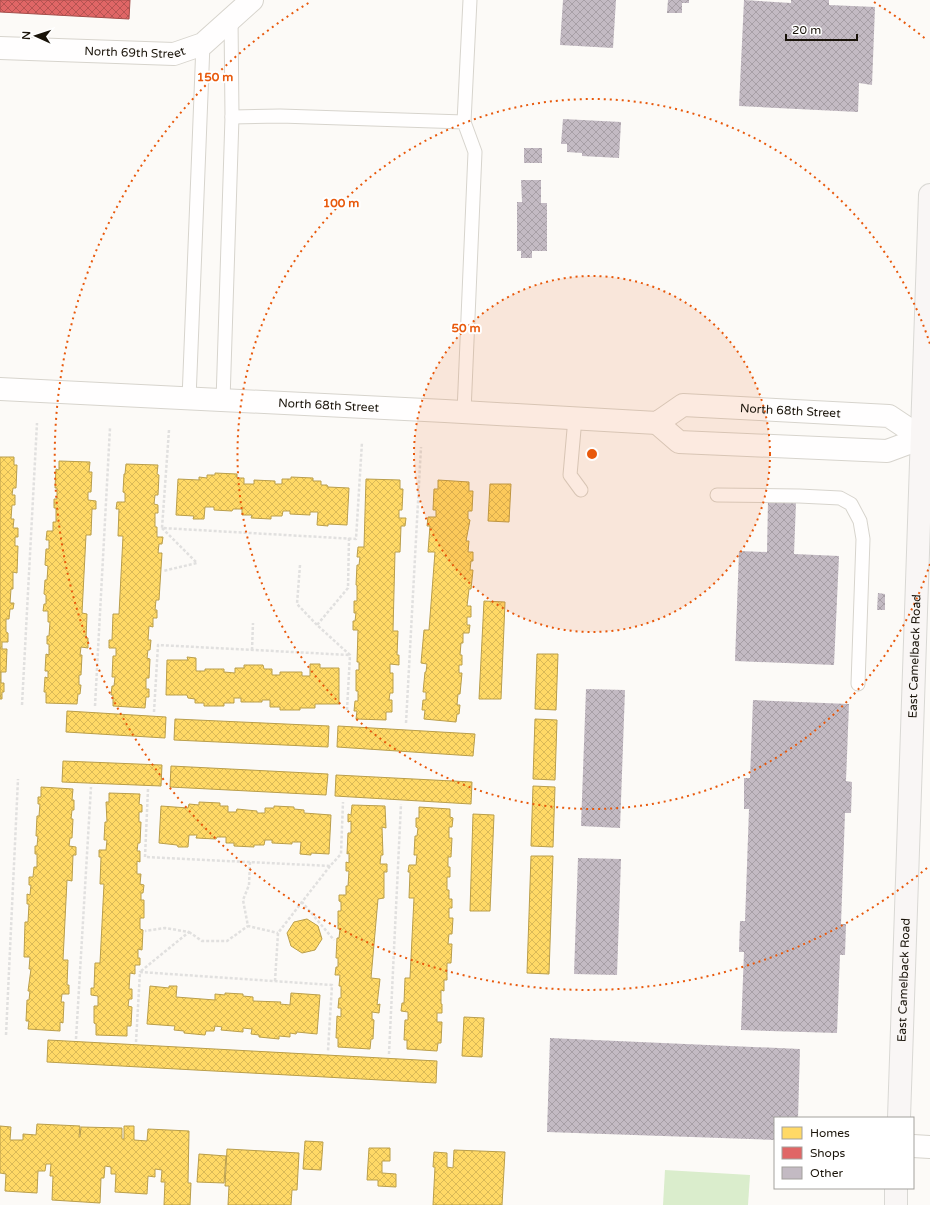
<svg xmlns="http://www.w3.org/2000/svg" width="930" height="1205" viewBox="0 0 930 1205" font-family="'Varela Round',sans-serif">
<defs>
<pattern id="homes-cross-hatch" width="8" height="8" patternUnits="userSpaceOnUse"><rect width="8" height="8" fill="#ffd966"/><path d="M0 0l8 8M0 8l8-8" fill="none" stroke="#dab957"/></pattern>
<pattern id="shops-cross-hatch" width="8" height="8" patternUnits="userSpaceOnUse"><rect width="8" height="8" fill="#e06666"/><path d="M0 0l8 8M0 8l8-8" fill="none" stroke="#b55352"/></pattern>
<pattern id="building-cross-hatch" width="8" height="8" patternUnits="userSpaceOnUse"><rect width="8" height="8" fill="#c3bac3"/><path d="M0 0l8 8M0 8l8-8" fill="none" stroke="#a79fa6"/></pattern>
</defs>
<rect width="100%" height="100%" fill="#fcfaf7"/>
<path fill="#daedcc" d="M665,1170L750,1175L748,1205H663Z"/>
<g fill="url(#homes-cross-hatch)" stroke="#ba9e4a">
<path d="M0,457H14V465H17L16,488H13L12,495H15V505H12L11,519H14L13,528H18V537H15V546H18L17,573L13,572V589H11L10,603H14L13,609H10L9,619H6V632L8,633V642H2V649H7L6,672H1V683H4V692H2V699H0Z"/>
<path d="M59,461L90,462L89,472H92L91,492H88V500L96,501V509H92L91,535H86L82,613L87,614L86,638H88V648L81,647L80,655H82L81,675H79V685H81L80,694H78L77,704L46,703V692H44L45,677L48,678V671H45L46,654L49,655V644H47V636H49L50,622H48V611H43L44,604H46V595L44,594L45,580H47L48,566L45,565L46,549H49V540H46L47,531H53V522H56V508H54V499H57V488H55L56,469L59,470Z"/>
<path d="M126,464L158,465L157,474L159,475L158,495H155L154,504L158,505V513H155V527H157V537H163L162,544H159L158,553H162L159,600H156L155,610H157V618H153V627L149,626L148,640H151L150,650H148L147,658L150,659L149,678H146V689H149V697H146L145,708L113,706V695H111L112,686H114L115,677H112L113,656H116V648H109V640H112L113,614H119L123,536H118L119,509H116L117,502H125V493L123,492L124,474H125Z"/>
<path d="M215,473L237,474V478H244V484H254V480L275,481V484H282V479H291V477L313,478V481H321V485H327L328,487L349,488L347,525L328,524V526L317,525L318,512H310V515L290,514V511H283L282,516H271V519L251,518L252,515H242V509H233L232,511L214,510V507H205L204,519H193L194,516L176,515L178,479L199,480V477L207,478V475H215Z"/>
<path d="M366,479L400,480V489H403L402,510H399V518H406L405,526H401L400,552H395L393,631H398L397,655H399V665L390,664V673H393V693H390L389,700H392V712H386V720L356,719L357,711H354L355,701H358V691H356V670H359V662H357L358,630H353V621H355L356,613H354V601H357V585H356L357,565H359L360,557H357L358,547H364Z"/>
<path d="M438,480L469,482V491H473L472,511H468V519L470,520L466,541H469L468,552H473V561H471L470,570H473L471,589H469L467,606H471V617H467V625H470L469,633H463V643H461L460,655H462V665H459V673H462L460,694H458L457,705H460L459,714H457L456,722L424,719L425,710H422L423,700H426V692H423L425,672H426L427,664L421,663L424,630H429L435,552H428L430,526H427L428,517H436V510H433L434,489H438Z"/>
<path d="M490,484H511L509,522L488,521Z"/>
<path d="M484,601L505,602L501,699H479Z"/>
<path d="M537,654H558L556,710L535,709Z"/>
<path d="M187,657L196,658V671H205V669H224V672L235,673V668H244V665H263L264,669H272V675H280V672H302V676H310V664H320V668H339V704H315V708H300V710H280V707H270V700H262V702H241V698H234V703H224V706H204V703H195V699L188,698L187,695H166L167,660H188Z"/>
<path d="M67,711L166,717L165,738L66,732Z"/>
<path d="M175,719L329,726L328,747L174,740Z"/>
<path d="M535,719L557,720L555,780L533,779Z"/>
<path d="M338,726L475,734L473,756L337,747Z"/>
<path d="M63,761L162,765L161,786L62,782Z"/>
<path d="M171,766L328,774L326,795L170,787Z"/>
<path d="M336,775L472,782L471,804L335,796Z"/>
<path d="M533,786L555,787L553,847L531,846Z"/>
<path d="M41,787L73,789L72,800H74V810H72L71,819H73L72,838H70L69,846L76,847V855H73L72,881L67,880L63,960H68L67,985H69V994H62L61,1002H64L63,1023L60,1022V1031L28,1029L29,1021H26L27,1000H29L30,991H28L31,969H29L30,957H24L25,922H28L29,904H27V894L30,895L31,885H29V877H33L34,867H37V854H35V846H37L38,836H36L37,816H39L40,804H38V797H41Z"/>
<path d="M109,793L140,794L139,804L142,805V812H139V822H141L140,843H138L137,851H140V862L137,861V874H141L140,884L144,885L143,893H141V900H144V918H140V929L143,930L142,950L138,949V958H140V965H135V974L130,973L129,989H132V999H129L128,1006L132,1007L131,1026H127V1036L96,1035V1024L94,1023V1006H98V996L91,995V988H94L95,963H100L104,884H100L101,857H99V850H106L107,840H104L105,822H107L106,802H109Z"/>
<path d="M199,802L220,803V806H228V812H236L237,809L257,811V813H265V808H274V806L294,807V809L304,810V813L331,815L329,854L311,853V855L300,854L301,842H292V844L272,843V840H265L264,845H254V847L234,846V843H226V837H217L216,839L196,838L197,835H189L188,847H178L177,845L159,843L161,806L188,808L189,804L199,805Z"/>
<path d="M352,805L385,806L386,828L382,827L383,855H381L380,864H387V872H384V898L378,899L371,978L380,979L377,1005L380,1004L379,1013L372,1012V1019L374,1020L373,1039H371L370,1049L338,1047V1038H336L337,1016L341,1017V1008H338L339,998H341V986H339L340,975H335L336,967H338V958H336L337,938H339L340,929H338V911H341V902L339,901V895H346V886H348L349,871H346V862L349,863V853L347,854L348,833H351V821L348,822V814L351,815Z"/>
<path d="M419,807L450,809V817L453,818L452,827H449V838H452L451,857H448V867H450V877H447V890H449V899H452V908H449V918H453L452,934H449L448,944H452L451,963H447V980H444V991L441,990V1004H442V1013H437V1022H442L441,1043H438L437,1051L407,1049V1040H404L405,1020H408V1012L401,1011L402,1003H404L405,978H410L414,898H409L410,872H408L409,865H416L417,855H414L415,836H417L418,828L416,827V818H419Z"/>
<path d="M473,814L494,815L490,911H470Z"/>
<path d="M531,856H553L549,974L527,973Z"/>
<path d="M307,919L318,926L322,939L315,950L302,953L291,946L287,933L294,922Z"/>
<path d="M150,986L169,988V986H177L176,997L215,1000V994L225,995V993L243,994V996L253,997V1001L281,1002L280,1004L290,1005L291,993L320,995L317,1034L297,1032L296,1034L290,1033V1037L279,1036V1039L259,1037V1035L251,1034L252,1029L243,1028V1032L221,1030L222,1027L215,1026L214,1031H206L205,1035L184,1033V1031L174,1030L175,1026L147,1024Z"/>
<path d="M464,1017L484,1018L482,1057L462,1056Z"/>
<path d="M48,1040L437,1061L436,1083L47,1062Z"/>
<path d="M37,1124L80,1126L79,1137H80L81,1127L122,1128V1139H124V1126H134V1140L147,1141L148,1129L189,1131L188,1183H191L190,1205H164L165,1182H161L162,1170L155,1169V1177L148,1176L147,1194L115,1192L116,1174H111V1167L105,1166L104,1178H101L100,1203L52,1200L53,1176H50L51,1164H46L45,1171H38L37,1193L5,1191L6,1174L0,1173V1126L11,1127L10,1140H23V1134L36,1135Z"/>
<path d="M305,1141L323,1142L321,1170L303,1169Z"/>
<path d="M369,1148H390V1161H382V1173L396,1174V1187L378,1186V1180H367Z"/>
<path d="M227,1149L299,1153L297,1190H292L291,1205H228L229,1186H225Z"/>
<path d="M454,1150L505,1152L502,1205H433L435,1167H433L434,1152L447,1153V1167L453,1168Z"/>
<path d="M199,1154L226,1156L224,1183L197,1182Z"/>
</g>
<path fill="url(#shops-cross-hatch)" stroke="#a44d4a" d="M0,0H130L129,19L0,12Z"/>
<g fill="url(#building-cross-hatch)">
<path d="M563,0H616L613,48L560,45Z"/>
<path d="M668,0H689V3H682V13H667Z"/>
<path d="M744,0L791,3V0H829V5L875,7L872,85L859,83L858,112L739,106Z"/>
<path d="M563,119L621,122L619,158L582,156V153L567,152V144H561Z"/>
<rect x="524" y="148" width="18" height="15"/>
<path d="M521,180H541V203H547V251H532V258H521V251H517V202H522Z"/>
<path d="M768,501L796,502L794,554L839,556L834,665L735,661L739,551L767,552Z"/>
<path d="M878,593L885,594V610H877Z"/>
<path d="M586,689L625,690L620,828L581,826Z"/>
<path d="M753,700L849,704L846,781L852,782L851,813H845L841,924H846L845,955H840L837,1033L741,1030L744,952H739L740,921H745L749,809H744V778H750Z"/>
<path d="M578,858L621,859L617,975L574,974Z"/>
<path d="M550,1038L800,1049L798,1118H775V1140L547,1132Z"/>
</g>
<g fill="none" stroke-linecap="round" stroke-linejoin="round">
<defs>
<g id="service">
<path d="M232,117L280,116L464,122L475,152L464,412"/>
<path d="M464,122L470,0"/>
<path d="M189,399L203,44"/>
<path d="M223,401L232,117L231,18"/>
<path d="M575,418L570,475L581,490"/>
<path d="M717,495L799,496L840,498L851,504L860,521L863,539L858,684"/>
</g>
<g id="minor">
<path id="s1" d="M0,48L174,54L203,44L252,0"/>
<path d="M913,1146L930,1147"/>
</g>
<g id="tertiary">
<path id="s2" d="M0,389L445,411L657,423L683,405L889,416L922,438"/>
<path d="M657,423L679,442L887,451L922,438L930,439"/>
</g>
<g id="primary">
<path id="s3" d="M899,1118L930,195"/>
<path d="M896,1205V1188"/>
</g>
</defs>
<use href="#service" stroke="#d7d4cd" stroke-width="15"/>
<use href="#minor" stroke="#d7d4cd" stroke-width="24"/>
<use href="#tertiary" stroke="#d7d4cd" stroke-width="24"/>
<use href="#primary" stroke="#d9d8d4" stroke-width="24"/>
<g stroke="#e1e0df" stroke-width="2.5" stroke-dasharray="3 2" stroke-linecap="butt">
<path d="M169,430L162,528L356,539L362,442"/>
<path d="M162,528L197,563L163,571"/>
<path d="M300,565L297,604L317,625"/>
<path d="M252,650L253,623"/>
<path d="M22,705L37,423"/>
<path d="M95,706L110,428"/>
<path d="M347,710L350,655L317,625L348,588L349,538"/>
<path d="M154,712L158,645L350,655"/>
<path d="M406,723L421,447"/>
<path d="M148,789L145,857L330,866L341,854L343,802"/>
<path d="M250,862L249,885L243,900L248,926L278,933"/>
<path d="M330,866L302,902L334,940"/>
<path d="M189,932L202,941H227L248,926"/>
<path d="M141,971L189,932L165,928L145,931"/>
<path d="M275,981L278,933L302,902"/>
<path d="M6,1035L18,779"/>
<path d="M76,1039L91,787"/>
<path d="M136,1042L140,972L332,985L328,1051"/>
<path d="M389,1054L401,804"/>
</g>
<use href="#service" stroke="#fffefe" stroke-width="13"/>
<use href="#minor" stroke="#fffefe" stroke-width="22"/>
<use href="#tertiary" stroke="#fffefe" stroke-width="22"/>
<use href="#primary" stroke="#f9f6f5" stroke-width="22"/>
</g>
<circle cx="592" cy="454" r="178" fill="#e8590c" fill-opacity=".12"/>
<g fill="none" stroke="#e8590c" stroke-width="2" stroke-dasharray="2 4">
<circle cx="592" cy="454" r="178"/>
<path d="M930 564A355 355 0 1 1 930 344"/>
<path d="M927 868A533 533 0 1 1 310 2M874 2A533 533 0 0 1 927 40"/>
</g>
<g text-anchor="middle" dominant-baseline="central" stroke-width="4" stroke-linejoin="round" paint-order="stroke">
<g font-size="12" fill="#191309" stroke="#fff">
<text stroke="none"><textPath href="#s1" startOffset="135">North 69th Street</textPath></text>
<text stroke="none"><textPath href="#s2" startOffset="329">North 68th Street</textPath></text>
<text stroke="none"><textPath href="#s2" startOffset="797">North 68th Street</textPath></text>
<text stroke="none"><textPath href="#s3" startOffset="462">East Camelback Road</textPath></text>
<text stroke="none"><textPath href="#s3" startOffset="138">East Camelback Road</textPath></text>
</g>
</g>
<circle cx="592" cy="454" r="6" fill="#e8590c" stroke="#fff" stroke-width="2"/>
<g font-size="12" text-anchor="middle" font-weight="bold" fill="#e8590c" stroke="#fff" stroke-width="4" stroke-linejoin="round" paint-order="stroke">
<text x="215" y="81">150 m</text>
<text x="341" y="207">100 m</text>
<text x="466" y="332">50 m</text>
</g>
<rect x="774" y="1117" width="140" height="72" fill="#ffffff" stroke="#a3a19d"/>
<rect x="782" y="1127" width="20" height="12" fill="#ffd966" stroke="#a3a19d"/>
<text x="810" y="1137" font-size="12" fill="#191309">Homes</text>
<rect x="782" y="1147" width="20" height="12" fill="#e06666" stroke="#a3a19d"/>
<text x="810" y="1157" font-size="12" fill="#191309">Shops</text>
<rect x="782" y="1167" width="20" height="12" fill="#c3bac3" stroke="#a3a19d"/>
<text x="810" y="1177" font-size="12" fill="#191309">Other</text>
<g transform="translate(36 36) rotate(273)" stroke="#ffffff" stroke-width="3" paint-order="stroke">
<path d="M0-3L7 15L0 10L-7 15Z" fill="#191309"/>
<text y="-6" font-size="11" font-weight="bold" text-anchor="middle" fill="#191309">N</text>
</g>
<path d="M786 34v6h71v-6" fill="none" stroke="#191309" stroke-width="2"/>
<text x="792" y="34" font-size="12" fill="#191309" stroke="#ffffff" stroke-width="3" paint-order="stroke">20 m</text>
</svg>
